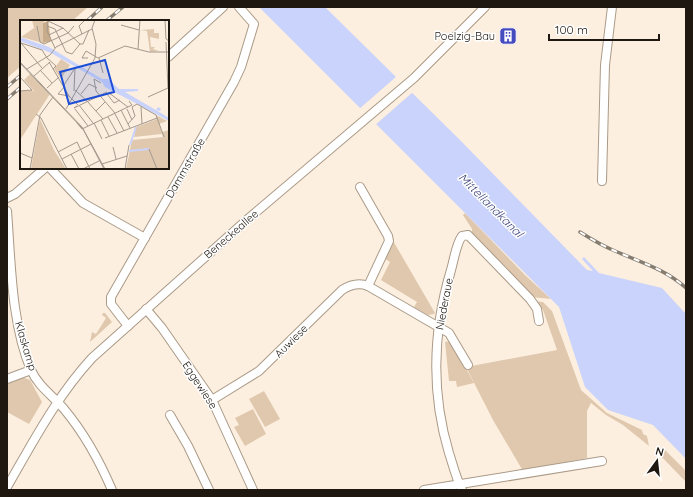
<svg xmlns="http://www.w3.org/2000/svg" width="693" height="497" viewBox="0 0 693 497" font-family="Quicksand,sans-serif">
<rect width="100%" height="100%" fill="#fdefdf"/>
<g fill="#e0c8ae">
<path d="M7,7H88L72,21H21V66L7,78Z"/>
<path d="M465,213L525,275L551,299L531,297L472,236V229L463,215Z"/>
<path d="M392,239L435,313L434,314L428,315L414,307L417,302L381,280L390,262L384,258Z"/>
<path d="M535,301L543,302L552,311L581,390L607,413L642,430L643,434L647,436L649,446L623,425L606,415L591,403L587,411V458L523,471L493,420L466,367L557,350L543,310Z"/>
<path d="M103,313H105L112,322L90,342L92,332L96,334L106,318L102,315Z"/>
<path d="M451,341L474,383L457,387L456,381H449L445,342Z"/>
<path d="M22,377L30,380L42,402L29,424L7,412V383Z"/>
<path d="M264,391L280,419L265,427L249,399Z"/>
<path d="M253,409L266,434L245,446L234,427L239,425L235,418Z"/>
<path d="M662,447L686,471V482L656,451Z"/>
</g>
<path fill="#cad3fb" d="M259,7H325L460,140L587,270L593,271L582,259L584,257L599,273L662,288L686,314V459L653,425L608,410L585,387L559,307Z"/>
<path fill="#fdefdf" d="M397,76L413,92L374,126L358,110Z"/>
<g fill="none" stroke-linecap="round" stroke-linejoin="round">
<defs>
<g id="minor">
<path d="M168,57L223,7"/>
<path d="M50,168L83,203L145,238"/>
<path d="M602,181L605,65L612,7"/>
<path d="M360,187L388,236L389,241L368,286"/>
<path d="M7,198L15,194L45,168"/>
<path d="M7,211C11,261 11,323 31,370C38,386 53,396 64,409C84,433 100,462 112,490"/>
<path d="M146,309L162,328L212,400L253,490"/>
<path d="M128,326L111,304V297L234,82L241,67L254,24L239,7"/>
<path d="M7,379L31,370"/>
<path d="M212,400L259,371L342,290C350,285 358,282 368,286L449,333L468,365"/>
<path d="M170,415L188,446L209,490"/>
<path d="M7,487C33,442 57,396 92,358L249,218L414,78L485,7"/>
<path d="M424,490L602,461"/>
<path d="M462,490C456,478 453,465 449,453C431,393 433,330 451,270C454,260 456,244 462,236L468,235L470,237L530,299L537,309L539,321"/>
</g>
</defs>
<use href="#minor" stroke="#aa9a87" stroke-width="10"/>
<use href="#minor" stroke="#fff" stroke-width="8"/>
<defs>
<g id="rail">
<path d="M87,21L102,7"/>
<path d="M106,21L123,7"/>
<path d="M7,87L21,75"/>
<path d="M7,99L21,87"/>
<path d="M580,232C591,239 603,246 615,251C640,262 665,269 686,288"/>
</g>
</defs>
<use href="#rail" stroke="#867d71" stroke-width="3.5"/>
<use href="#rail" stroke="#fff" stroke-width="2" stroke-dasharray="6" stroke-linecap="butt"/>
</g>
<defs>
<symbol id="building-square" viewBox="-11 -11 22 22"><rect x="-9" y="-9" width="18" height="18" rx="4" fill="#464abf" stroke="#fff"/><path d="M-4-6H4V6H1V3H-1V6H-4ZM-2.5-4.3h1.7v1.8h-1.7ZM.8-4.3h1.7v1.8H.8ZM-2.5-1h1.7V.8h-1.7ZM.8-1h1.7V.8H.8Z" fill="#fff"/></symbol>
</defs>
<g fill-rule="evenodd">
<use href="#building-square" x="498" y="26" width="20" height="20"/>
</g>
<g text-anchor="middle" dominant-baseline="central" stroke-width="3" stroke-linejoin="round" paint-order="stroke">
<g font-size="11" fill="#1e1811" stroke="#fff" text-anchor="end">
<text x="495" y="36">Poelzig-Bau</text>
</g>
<g font-size="11" fill="#1e1811" stroke="#fff">
<text transform="translate(185 168) rotate(-60)">Dammstraße</text>
<text transform="translate(231 234) rotate(-41)">Beneckeallee</text>
<text transform="translate(444 304) rotate(-79)">Niederaue</text>
<text transform="translate(291 341) rotate(-45)">Auwiese</text>
<text transform="translate(26 346) rotate(73)">Klaskamp</text>
<text transform="translate(200 385) rotate(57)">Eggewiese</text>
</g>
<g font-size="12" font-style="italic" fill="#3e4579" stroke="#fff">
<text transform="translate(491 205) rotate(45)">Mittellandkanal</text>
</g>
</g>
<g transform="translate(20 20)">
<rect width="149" height="149" fill="#fdefdf"/>
<path d="M12,0L25,1L23,3V23L1,17L14,8ZM134,9V13H139V19L130,17L131,27H135L133,29L139,31L130,32L127,11L120,10ZM41,39L50,45L41,59L34,49ZM10,54L30,74L0,120V71L12,70L15,72L4,60ZM136,95L147,101L139,104L142,112L149,110V149H106L112,120L143,117L142,114L114,117L116,107L137,99ZM20,99L34,130L46,149H11Z" fill="#e0c8ae"/>
<path d="M28,1L31,21L23,23V3Z" fill="#c9ac8b"/>
<path d="M0,17L29,27L82,59H88L99,69H118V71L105,72L136,90L138,87L141,89L140,91L136,90L149,98V101L85,67L82,62L31,33L0,21Z" fill="#cad3fb"/>
<path fill="none" stroke="#cad3fb" stroke-width="2" d="M110,125L116,107M109,131L129,129"/>
<path fill="none" stroke="#a4998d" stroke-width="1" d="M145,0L146,19L149,21M101,5L119,10M17,6L20,22L24,24L48,13L54,6M27,6L35,9L46,32L52,34L60,24M62,14L59,6L65,0M29,15L43,8M146,22L148,68M1,23L22,30L27,38L36,46L33,49M1,23L22,48M60,24H63L69,10M35,28L27,11L28,1L43,8L60,24M118,29L120,0M68,38H62L66,31L78,38L105,26L129,32H149M79,38L83,53M0,42L62,107L85,149M29,42L49,76L58,85M0,43L63,109L84,149M7,49L30,35L36,27L72,9M20,50L32,63M14,56L30,42M0,57L12,70M81,63L74,59L76,71L94,92L104,111M44,65L55,48L54,71M45,66L38,74L49,76M27,68L39,57M55,70L67,81M0,71L12,70M61,74L69,64L77,68M87,74L89,73L108,87M87,74L94,83L100,80M128,77L148,68M67,81L83,99M59,85L73,103M57,86L54,88L87,72M112,87L117,84L136,95L144,117M121,87L122,104M46,89L75,38L76,24L72,8L75,0M55,89L68,106M107,89L112,100M101,90L110,108M76,91L85,82M16,94L21,98L47,149M88,97L97,113M81,100L89,116M57,103L62,109L112,85L109,81M74,103L82,119M108,104L115,96L112,87M85,118L137,98M93,127L96,139M129,129L137,149M38,132L57,122L70,149M0,133L12,138M51,134L59,149M42,139L71,124M82,144L107,136M10,149L20,95L33,77M63,149L79,141M105,149L109,125"/>
<path fill="#1d4ed8" fill-opacity="0.15" stroke="#1d4ed8" stroke-width="2" d="M85,40L94,72L49,84L40,52Z"/>
<rect width="149" height="149" fill="none" stroke="#1e1811" stroke-width="2"/>
</g>
<rect width="693" height="497" fill="none" stroke="#1e1811" stroke-width="16"/>
<g transform="translate(657 461) rotate(15)" stroke="#ffffff" stroke-width="3" paint-order="stroke">
<path d="M0-3L7 15L0 10L-7 15Z" fill="#1e1811"/>
<text y="-6" font-size="11" font-weight="bold" text-anchor="middle" fill="#1e1811">N</text>
</g>
<path d="M549 34v6h110v-6" fill="none" stroke="#1e1811" stroke-width="2"/>
<text x="555" y="34" font-size="12" fill="#1e1811" stroke="#ffffff" stroke-width="3" paint-order="stroke">100 m</text>
</svg>
